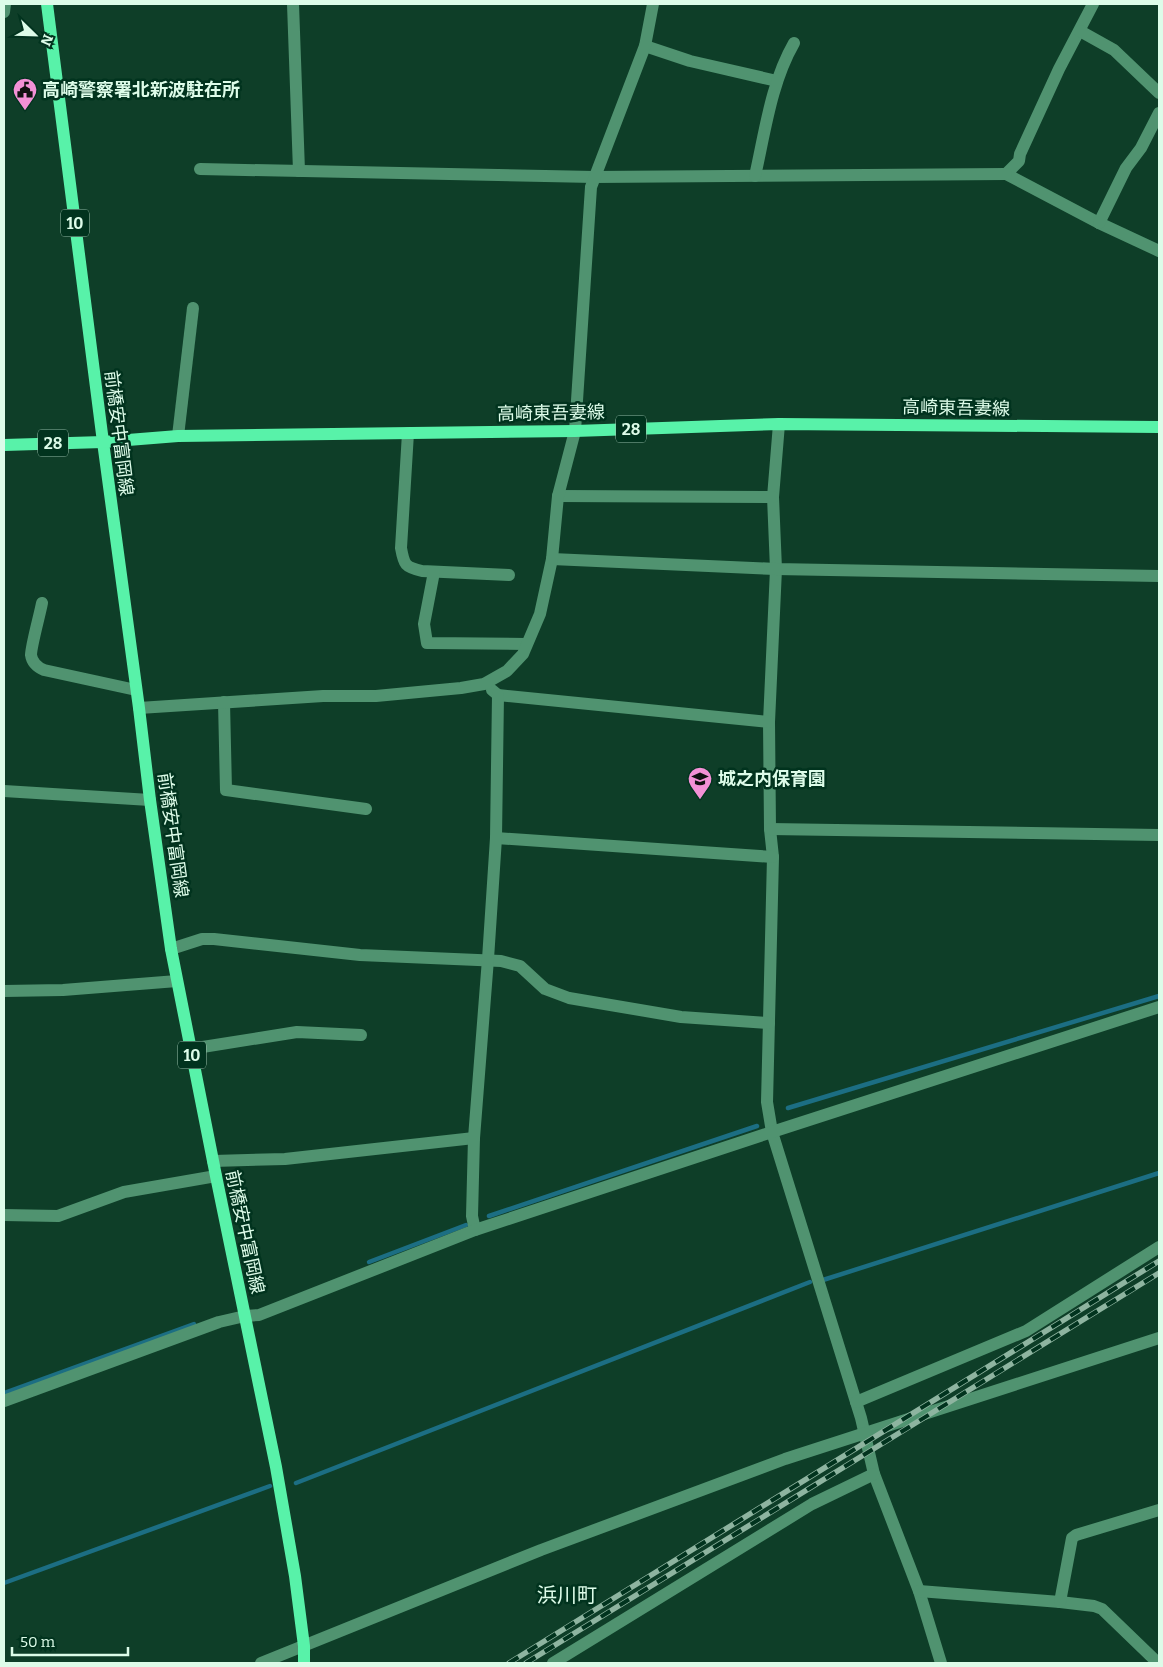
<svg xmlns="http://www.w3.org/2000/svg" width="1163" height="1667" viewBox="0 0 1163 1667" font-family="Bitter,'Noto Sans JP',serif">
<rect width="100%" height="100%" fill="#0e3e28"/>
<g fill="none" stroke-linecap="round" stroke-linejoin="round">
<g stroke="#1c6e83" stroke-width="4.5">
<path d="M788,1108L1159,996"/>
<path d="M489,1216L757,1126"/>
<path d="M369,1262L466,1225"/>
<path d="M823,1280L1159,1173"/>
<path d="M4,1393L194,1324"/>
<path d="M296,1483L810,1282"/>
<path d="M4,1583L270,1486"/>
</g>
<g stroke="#509370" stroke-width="12">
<path d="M293,4L299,171"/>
<path d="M1093,4L1059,69L1020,154L1019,161L1006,174L1099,223L1159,251"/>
<path d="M4,12L5,4"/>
<path d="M1080,31L1114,50L1159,93"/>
<path d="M645,46L690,61L777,81"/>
<path d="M200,169L594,177L1006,174"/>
<path d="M755,176C765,132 771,83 794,43"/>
<path d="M1099,223L1126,168L1141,148L1159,113"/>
<path d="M779,424L773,497L776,569L769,722L770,829L773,857L767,1102L772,1132L861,1418L874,1474L919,1591L941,1663"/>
<path d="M408,433L401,548C404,565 405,567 422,571L509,575"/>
<path d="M178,436L193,308"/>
<path d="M558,496L773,497"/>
<path d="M552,559L776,569L1159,576"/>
<path d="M434,572L424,624L427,643L526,644"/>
<path d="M42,603C40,614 31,646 31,655C32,662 37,667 44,670L136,690"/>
<path d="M492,690L498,695L769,722"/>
<path d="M224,702L226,790L366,809"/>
<path d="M139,708L323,696H376L461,688L484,684L507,671L523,654L540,614L552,559L558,496L575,431L591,187L645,46L653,4"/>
<path d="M4,791L150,800"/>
<path d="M770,829L1159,835"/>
<path d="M496,838L773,857"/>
<path d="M171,949L202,939H214L360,955L501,961L520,966L545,989L569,998L681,1017L769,1023"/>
<path d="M4,991L63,990L177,981"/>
<path d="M190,1049L297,1032L361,1035"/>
<path d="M213,1161L285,1159L474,1138"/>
<path d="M4,1215L58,1216L124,1192L216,1176"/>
<path d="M475,1230L472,1216L474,1138L488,959L496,838L498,695"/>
<path d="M4,1401L219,1322L245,1316L259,1315L475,1230L772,1132L1159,1007"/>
<path d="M856,1402L1026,1331L1159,1247"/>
<path d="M919,1591L1060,1602L1094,1606L1102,1609L1158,1663"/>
<path d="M1060,1602L1072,1538L1076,1535L1159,1510"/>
<path d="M261,1663L541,1550L785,1459L1159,1338"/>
<path d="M553,1663L812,1504L874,1474"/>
</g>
<g stroke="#58f2a9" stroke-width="12">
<path d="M47,4L103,442L139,708L150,800L171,949L216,1176L276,1467L295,1576L304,1646V1663"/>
<path d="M4,445L103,442L178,436L575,431L779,424L1159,427"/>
</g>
<defs>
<g id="rail">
<path d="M509,1663L1159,1261"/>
<path d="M526,1663L1159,1273"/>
</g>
</defs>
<use href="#rail" stroke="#8eb4a0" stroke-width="5.5"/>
<use href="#rail" stroke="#01331e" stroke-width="4" stroke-dasharray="11" stroke-linecap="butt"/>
</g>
<defs>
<symbol id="civic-pin" viewBox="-11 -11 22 30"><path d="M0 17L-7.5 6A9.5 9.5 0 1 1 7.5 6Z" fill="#f391d6" stroke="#01331e"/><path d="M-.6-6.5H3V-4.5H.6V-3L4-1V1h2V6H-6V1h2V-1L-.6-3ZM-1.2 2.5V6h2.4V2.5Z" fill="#111"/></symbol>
<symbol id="school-pin" viewBox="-11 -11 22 30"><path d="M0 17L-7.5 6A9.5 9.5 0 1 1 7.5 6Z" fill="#f391d6" stroke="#01331e"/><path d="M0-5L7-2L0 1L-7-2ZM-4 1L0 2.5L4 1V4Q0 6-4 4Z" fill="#111"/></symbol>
</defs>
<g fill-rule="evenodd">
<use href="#civic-pin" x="11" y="76" width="28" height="38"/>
<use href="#school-pin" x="686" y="765" width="28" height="38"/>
</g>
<g text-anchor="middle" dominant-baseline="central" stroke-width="5" stroke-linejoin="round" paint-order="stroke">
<g fill="#01331e" stroke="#9bc0ac" stroke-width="1">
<rect x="61" y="209.5" width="28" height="27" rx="4"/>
<rect x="616" y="415.5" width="30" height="27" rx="4"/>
<rect x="38" y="429.5" width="30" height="27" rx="4"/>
<rect x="178" y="1041.5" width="28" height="27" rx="4"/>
</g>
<g font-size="16" font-weight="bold" fill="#ddfce9">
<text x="75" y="223">10</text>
<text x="631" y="429">28</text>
<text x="53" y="443">28</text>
<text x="192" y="1055">10</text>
</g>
<g font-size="18" font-weight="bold" fill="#ddfce9" stroke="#01331e" text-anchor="start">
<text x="42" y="90">高崎警察署北新波駐在所</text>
<text x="718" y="779">城之内保育園</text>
</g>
<g font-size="18" fill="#ddfce9" stroke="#01331e">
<text transform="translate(956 408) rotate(1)">高崎東吾妻線</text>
<text transform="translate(551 413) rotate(-1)">高崎東吾妻線</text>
<text transform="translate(119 433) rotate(83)">前橋安中富岡線</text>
<text transform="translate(173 835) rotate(82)">前橋安中富岡線</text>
<text transform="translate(245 1232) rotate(78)">前橋安中富岡線</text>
</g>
<g font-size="20" fill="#ddfce9" stroke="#01331e">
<text x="567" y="1595">浜川町</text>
</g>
</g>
<rect width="1163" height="1667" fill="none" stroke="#ddfce9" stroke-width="10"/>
<g transform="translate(35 35) rotate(113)" stroke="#01331e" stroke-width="4" paint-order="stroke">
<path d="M0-4L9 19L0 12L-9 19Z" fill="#ddfce9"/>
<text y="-8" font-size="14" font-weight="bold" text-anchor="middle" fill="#ddfce9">N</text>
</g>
<path d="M12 1647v8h116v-8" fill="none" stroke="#ddfce9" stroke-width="2.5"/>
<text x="20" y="1647" font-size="15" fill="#ddfce9" stroke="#01331e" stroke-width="4" paint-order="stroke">50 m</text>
</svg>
